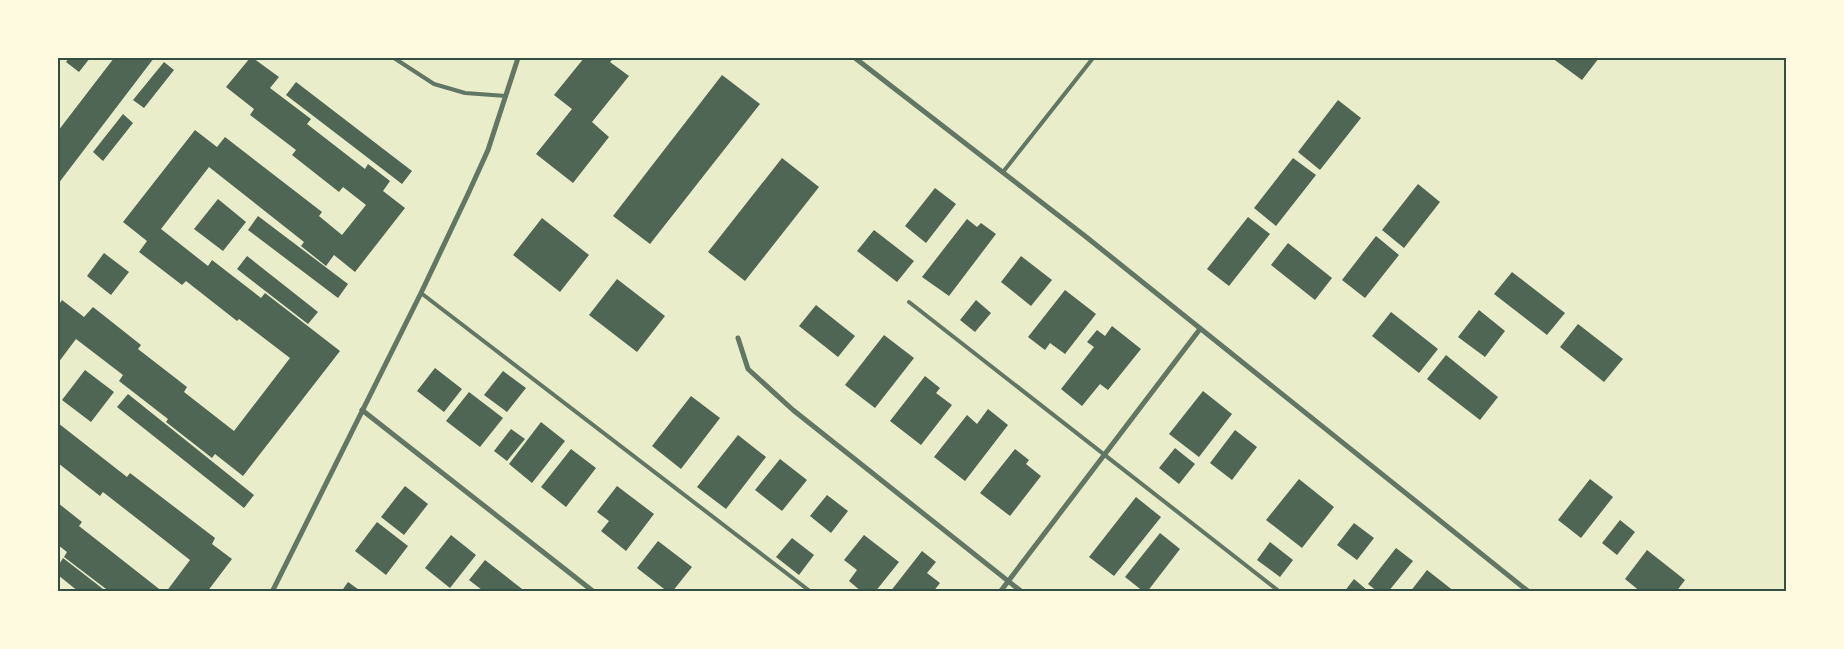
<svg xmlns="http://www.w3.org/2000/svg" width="1844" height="649" viewBox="0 0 1844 649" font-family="Spectral,serif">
<rect width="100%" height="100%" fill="#e9edc9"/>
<g fill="#4f6655">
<path d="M69,58H90L79,72L66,62Z"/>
<path d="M114,58H154L58,184V131Z"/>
<path d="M250,58H253L279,77L270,88L311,119L307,124L365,169L368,164L390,181L383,191L405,208L355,272L334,255L326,266L301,246L304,242L209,167L161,229L208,266L212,260L261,298L265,293L340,351L243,476L215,454L212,458L166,422L168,419L119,381L123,375L76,339L58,363V306L62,300L84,317L93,307L141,345L138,349L187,387L184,392L234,431L290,358L239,319L237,321L186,281L182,285L139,252L147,241L123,222L195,130L217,147L225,137L322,212L319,216L342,235L366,205L343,187L339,192L292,155L296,150L250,115L254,109L226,87Z"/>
<path d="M584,58H614L610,62L629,76L592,122L609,137L573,183L536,154L572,109L554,95Z"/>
<path d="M1552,58H1599L1582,80Z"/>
<path d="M164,62L174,70L144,108L133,100Z"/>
<path d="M722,75L760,104L650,244L613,216Z"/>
<path d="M296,82L412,171L402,184L286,95Z"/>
<path d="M1338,100L1361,118L1320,170L1298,152Z"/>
<path d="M123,114L133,123L103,161L93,152Z"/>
<path d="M782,158L819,187L745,281L708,252Z"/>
<path d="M1293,158L1316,175L1276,226L1254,208Z"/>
<path d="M1418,184L1440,202L1404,248L1382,230Z"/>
<path d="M935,188L956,204L926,243L905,226Z"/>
<path d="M218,199L246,222L223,251L194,229Z"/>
<path d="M258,216L348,284L338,298L248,230Z"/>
<path d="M1248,217L1270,234L1229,286L1207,269Z"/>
<path d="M542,218L589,255L560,292L513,255Z"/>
<path d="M967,219L977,227L981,223L996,234L949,296L922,277Z"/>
<path d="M874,230L914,261L897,282L857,251Z"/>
<path d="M1376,236L1399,255L1365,298L1342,280Z"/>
<path d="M1288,243L1332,278L1315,300L1271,265Z"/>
<path d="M104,253L129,272L111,295L87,276Z"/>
<path d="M247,256L318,312L308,324L237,269Z"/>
<path d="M1021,256L1052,280L1031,306L1001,282Z"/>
<path d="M1512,272L1565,313L1547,335L1494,294Z"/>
<path d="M617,279L665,316L637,352L589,315Z"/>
<path d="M1065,290L1096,314L1065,354L1050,343L1045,350L1028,337Z"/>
<path d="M976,300L991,313L975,332L960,320Z"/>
<path d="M816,305L855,336L838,357L799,326Z"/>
<path d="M1479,310L1505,331L1485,357L1458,337Z"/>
<path d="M1391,312L1438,349L1419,373L1372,336Z"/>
<path d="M1578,324L1623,359L1604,382L1560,347Z"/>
<path d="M1112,326L1141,349L1108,390L1100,384L1082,406L1061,389L1094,347L1087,342L1097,330L1105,336Z"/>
<path d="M884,335L914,358L875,408L845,385Z"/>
<path d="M1446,355L1498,397L1480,420L1427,379Z"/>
<path d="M435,368L462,389L444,412L417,391Z"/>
<path d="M85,370L114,392L91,422L62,400Z"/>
<path d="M503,371L526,388L507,412L484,395Z"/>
<path d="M925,376L940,388L936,393L952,405L921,445L890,421Z"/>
<path d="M1203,391L1232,414L1199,457L1169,434Z"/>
<path d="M469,392L503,418L480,447L446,421Z"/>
<path d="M128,394L254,495L244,508L117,407Z"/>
<path d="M691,396L720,418L681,469L652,446Z"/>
<path d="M988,409L1008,425L965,481L934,457L967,415L977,424Z"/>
<path d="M541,422L565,441L532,483L509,464Z"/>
<path d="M58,423L127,477L130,473L215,538L212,544L232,559L207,592H166L190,560L103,492L100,496L58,463Z"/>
<path d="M511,429L525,439L507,461L494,451Z"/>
<path d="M1235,430L1257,447L1232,480L1210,463Z"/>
<path d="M738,435L766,457L726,509L697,487Z"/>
<path d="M1175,448L1195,464L1179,484L1159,468Z"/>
<path d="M571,449L596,468L566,507L541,487Z"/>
<path d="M1015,449L1029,460L1026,464L1041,476L1010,516L980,493Z"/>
<path d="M780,459L807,480L782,511L755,490Z"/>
<path d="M1299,479L1334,507L1302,548L1266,520Z"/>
<path d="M1590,479L1613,497L1581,538L1558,520Z"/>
<path d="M405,486L428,504L404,535L381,517Z"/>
<path d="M617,486L654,514L626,551L601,531L609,521L597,512Z"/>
<path d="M827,495L848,511L831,533L810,516Z"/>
<path d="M1136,497L1161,517L1114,576L1089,557Z"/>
<path d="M58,503L82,522L79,526L163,592H110L64,557L67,552L58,545Z"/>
<path d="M1620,520L1635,532L1617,555L1602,543Z"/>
<path d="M377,522L408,546L386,575L355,551Z"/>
<path d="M1354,523L1374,538L1357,560L1337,545Z"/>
<path d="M1160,533L1180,549L1147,592H1144L1125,577Z"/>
<path d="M451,535L476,555L450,588L425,568Z"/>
<path d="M864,535L899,562L875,592H862L849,581L857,570L844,560Z"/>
<path d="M792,538L814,555L799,575L776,557Z"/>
<path d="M658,541L692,567L672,592H668L637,568Z"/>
<path d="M1270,542L1293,560L1280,577L1257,560Z"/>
<path d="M1396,548L1413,561L1388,592H1378L1368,584Z"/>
<path d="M1647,550L1685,580L1676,592H1641L1625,579Z"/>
<path d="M922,551L936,562L927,573L940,583L933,592H890Z"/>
<path d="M63,558L107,592H79L58,575V566Z"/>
<path d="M485,560L522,589L520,592H481L482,590L469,580Z"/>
<path d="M1427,570L1455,592H1410Z"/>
<path d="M1354,579L1367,590L1365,592H1344Z"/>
<path d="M348,582L362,592H341Z"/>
</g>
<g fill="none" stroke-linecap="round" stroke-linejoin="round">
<g stroke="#617663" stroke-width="4">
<path d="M394,58L434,84L465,93L506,96"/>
<path d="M1003,172L1093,58"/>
<path d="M421,293L811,592"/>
<path d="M909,302L1280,592"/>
</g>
<g stroke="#617663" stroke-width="5">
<path d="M855,58L1085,236L1529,592"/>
<path d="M738,338L748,369L793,410L1022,592"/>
<path d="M362,410L594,592"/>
<path d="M272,592L421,293L468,194L488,150L518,58"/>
<path d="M1000,592L1200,329"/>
</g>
</g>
<rect width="1844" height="649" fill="none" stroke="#fefae0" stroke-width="118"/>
<rect x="59" y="59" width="1726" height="531" fill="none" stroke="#344e41" stroke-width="2"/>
</svg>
